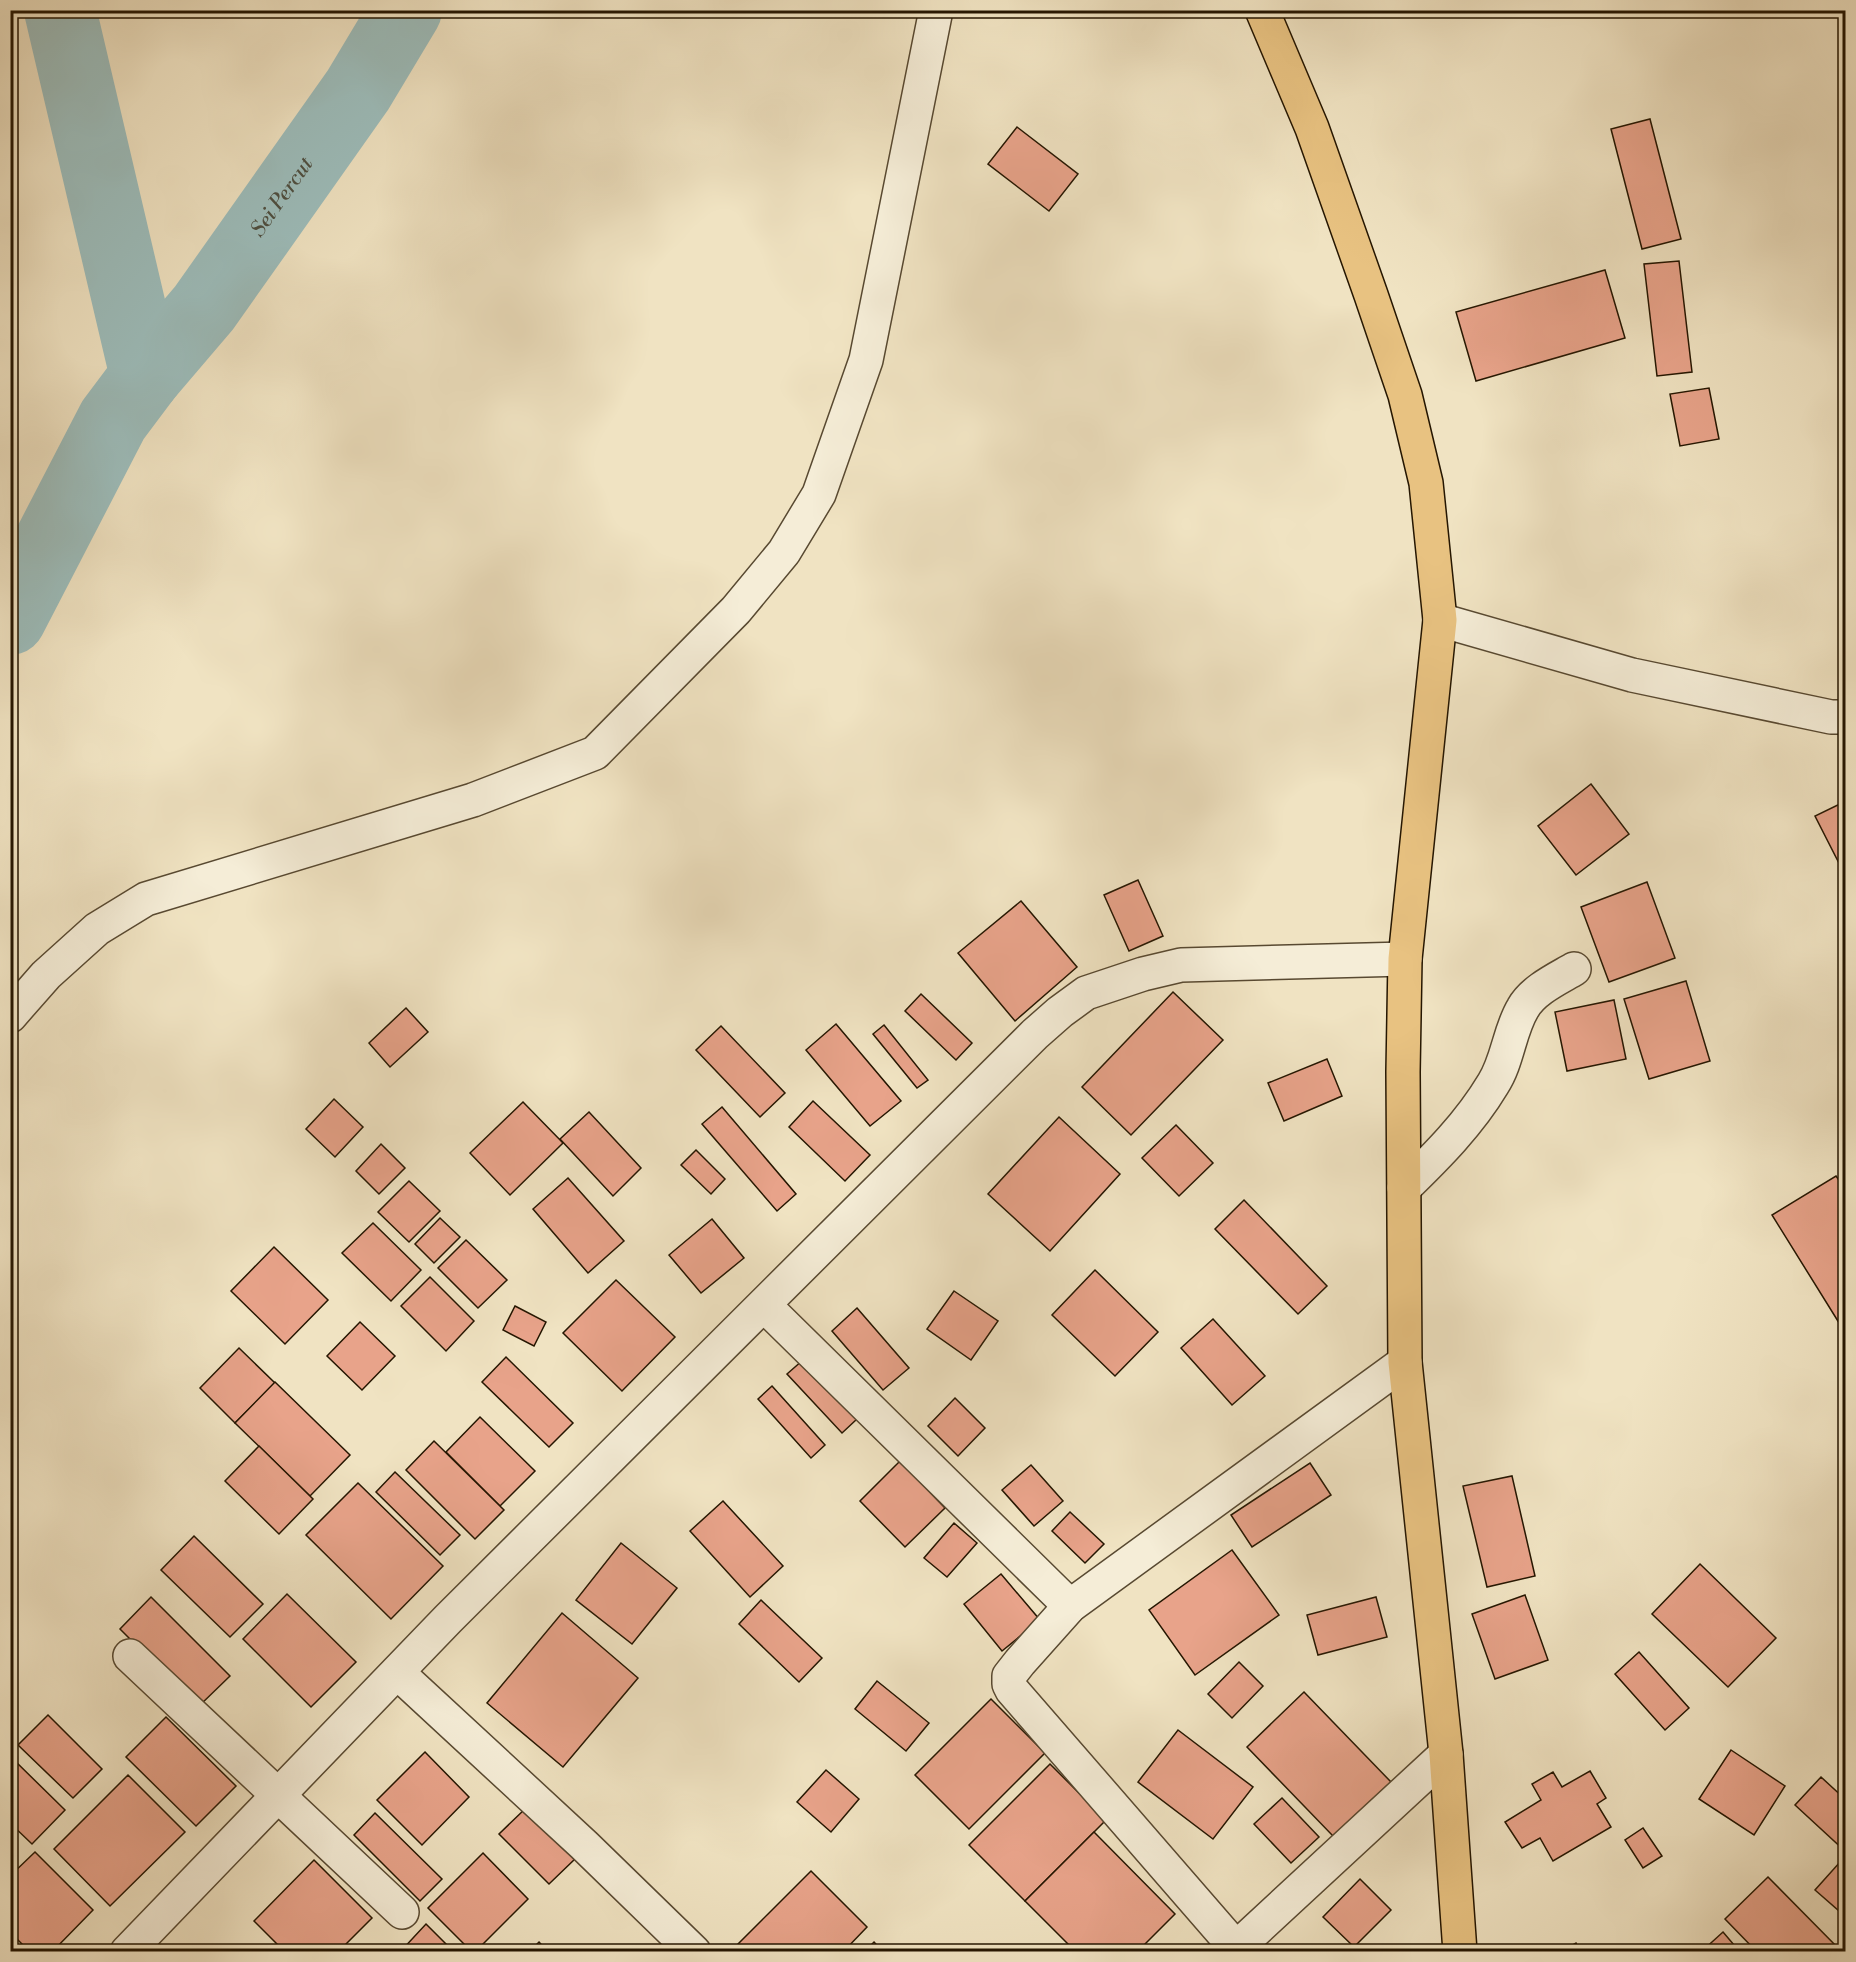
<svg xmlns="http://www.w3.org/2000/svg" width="1856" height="1962" viewBox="0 0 1856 1962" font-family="'Libre Bodoni',serif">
<rect width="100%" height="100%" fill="#f0e3c2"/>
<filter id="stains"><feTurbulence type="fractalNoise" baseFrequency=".00333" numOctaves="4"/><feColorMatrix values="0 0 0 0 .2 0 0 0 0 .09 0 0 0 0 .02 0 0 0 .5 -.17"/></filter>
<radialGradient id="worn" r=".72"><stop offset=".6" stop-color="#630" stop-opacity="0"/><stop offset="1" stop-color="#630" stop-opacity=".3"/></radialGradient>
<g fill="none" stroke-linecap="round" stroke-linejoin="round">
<g stroke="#9dbdbb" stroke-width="72">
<path d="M60,10L146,376"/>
<path id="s1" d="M10,619L113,420L146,376L204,308L358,90L406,10"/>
</g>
</g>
<g fill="#e8a38a" stroke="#251601" stroke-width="1.5">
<path d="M1650,119L1681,239L1642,249L1611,129Z"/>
<path d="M1017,127L1078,174L1049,211L988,164Z"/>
<path d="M1679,261L1692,372L1657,376L1644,264Z"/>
<path d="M1605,270L1625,338L1476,381L1456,312Z"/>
<path d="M1709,388L1719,439L1680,446L1670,394Z"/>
<path d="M1591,784L1629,834L1576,875L1538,826Z"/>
<path d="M1846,801V877L1815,816Z"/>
<path d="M1138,880L1163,936L1129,951L1104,895Z"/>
<path d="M1647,882L1675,958L1609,982L1581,907Z"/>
<path d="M1021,901L1077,967L1015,1021L958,953Z"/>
<path d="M1686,981L1710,1061L1649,1079L1624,999Z"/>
<path d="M1173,992L1223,1040L1131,1135L1082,1087Z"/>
<path d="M921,994L972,1043L956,1060L905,1011Z"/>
<path d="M1614,1000L1626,1059L1567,1071L1555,1012Z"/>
<path d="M406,1008L428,1032L390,1067L369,1043Z"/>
<path d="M836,1024L901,1101L870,1126L806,1050Z"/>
<path d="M884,1025L928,1080L917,1088L873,1034Z"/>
<path d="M721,1026L785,1093L760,1117L696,1050Z"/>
<path d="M1327,1059L1342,1096L1284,1121L1268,1083Z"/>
<path d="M334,1099L363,1127L335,1157L306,1129Z"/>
<path d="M813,1101L870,1155L845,1181L789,1127Z"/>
<path d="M523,1102L563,1143L510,1195L470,1153Z"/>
<path d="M722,1107L796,1194L777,1211L702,1124Z"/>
<path d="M589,1112L641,1168L613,1196L560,1139Z"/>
<path d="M1059,1117L1120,1174L1050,1251L988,1194Z"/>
<path d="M1176,1125L1213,1163L1179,1196L1142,1158Z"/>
<path d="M381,1144L405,1168L379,1194L356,1171Z"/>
<path d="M696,1150L725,1179L711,1194L681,1165Z"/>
<path d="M1836,1176L1846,1190V1334L1772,1215Z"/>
<path d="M568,1178L624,1241L588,1273L533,1209Z"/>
<path d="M409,1181L440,1211L409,1242L378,1212Z"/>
<path d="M1244,1200L1327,1286L1298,1314L1215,1229Z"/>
<path d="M440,1218L460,1237L434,1263L415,1244Z"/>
<path d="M712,1219L744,1258L701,1293L669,1255Z"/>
<path d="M373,1223L421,1270L391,1301L342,1253Z"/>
<path d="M466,1240L507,1280L478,1308L438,1268Z"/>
<path d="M274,1247L328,1300L285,1344L231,1291Z"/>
<path d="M1095,1270L1158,1332L1115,1376L1052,1315Z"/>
<path d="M430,1277L474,1321L446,1351L401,1306Z"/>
<path d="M616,1280L675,1337L622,1391L563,1333Z"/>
<path d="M954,1291L998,1321L971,1360L927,1329Z"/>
<path d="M515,1306L546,1322L534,1346L503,1330Z"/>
<path d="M857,1308L909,1368L883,1390L832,1331Z"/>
<path d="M1213,1319L1265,1376L1232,1405L1181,1348Z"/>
<path d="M360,1322L395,1356L362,1390L327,1356Z"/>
<path d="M239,1348L275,1383L235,1423L200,1388Z"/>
<path d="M506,1357L573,1423L549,1447L482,1382Z"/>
<path d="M803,1360L857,1419L842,1433L787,1374Z"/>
<path d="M275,1382L350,1455L310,1496L235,1423Z"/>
<path d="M772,1386L825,1445L811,1458L758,1399Z"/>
<path d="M955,1398L985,1428L958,1456L928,1426Z"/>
<path d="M480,1417L535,1471L500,1506L446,1452Z"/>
<path d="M434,1441L504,1510L475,1539L406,1470Z"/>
<path d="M259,1446L313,1499L279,1534L225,1481Z"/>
<path d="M900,1461L945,1508L905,1547L860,1501Z"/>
<path d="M1310,1463L1331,1495L1252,1547L1231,1515Z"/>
<path d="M1031,1465L1063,1501L1034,1526L1002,1490Z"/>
<path d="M395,1472L460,1535L440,1555L376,1492Z"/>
<path d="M1512,1476L1535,1576L1487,1587L1463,1486Z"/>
<path d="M358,1483L443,1566L391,1619L306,1535Z"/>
<path d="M723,1501L783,1566L750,1597L690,1531Z"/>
<path d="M1070,1512L1104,1544L1085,1563L1052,1531Z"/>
<path d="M954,1523L977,1543L947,1577L924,1558Z"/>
<path d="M194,1536L263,1604L230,1637L161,1570Z"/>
<path d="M621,1543L677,1588L632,1644L576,1600Z"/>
<path d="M1232,1550L1279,1615L1195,1675L1149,1610Z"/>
<path d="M1700,1564L1776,1638L1728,1687L1652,1614Z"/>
<path d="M1001,1574L1040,1620L1002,1651L964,1604Z"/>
<path d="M287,1594L356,1662L311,1707L243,1639Z"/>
<path d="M1525,1595L1548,1660L1495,1679L1472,1614Z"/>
<path d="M151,1597L230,1676L198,1707L120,1629Z"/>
<path d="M1376,1597L1387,1637L1318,1655L1307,1615Z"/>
<path d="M761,1600L822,1658L799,1682L739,1624Z"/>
<path d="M562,1613L638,1678L563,1767L487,1703Z"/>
<path d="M1639,1652L1689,1708L1665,1730L1615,1674Z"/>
<path d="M1239,1662L1263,1686L1232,1718L1208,1694Z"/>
<path d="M877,1681L929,1723L906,1751L855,1709Z"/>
<path d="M1304,1692L1391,1782L1333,1836L1247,1747Z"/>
<path d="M991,1699L1045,1753L969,1829L915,1775Z"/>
<path d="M48,1715L102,1769L73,1798L18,1745Z"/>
<path d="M166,1717L236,1786L196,1826L126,1757Z"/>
<path d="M1178,1730L1253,1787L1213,1839L1138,1782Z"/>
<path d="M1731,1750L1785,1786L1754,1835L1699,1799Z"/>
<path d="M425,1752L469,1797L422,1845L377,1800Z"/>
<path d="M13,1759L65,1810L32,1844L10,1823V1761Z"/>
<path d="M1050,1764L1106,1820L1025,1901L969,1845Z"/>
<path d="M826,1770L859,1799L831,1832L797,1802Z"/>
<path d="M1590,1771L1606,1798L1597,1804L1611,1827L1553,1861L1540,1838L1522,1848L1505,1822L1541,1800L1532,1784L1553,1772L1562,1787Z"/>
<path d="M128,1775L185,1832L110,1906L54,1849Z"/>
<path d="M1821,1777L1846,1800V1852L1795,1805Z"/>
<path d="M1282,1798L1319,1837L1291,1863L1254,1824Z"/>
<path d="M526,1808L576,1858L549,1884L499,1834Z"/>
<path d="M375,1813L442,1879L420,1901L354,1835Z"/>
<path d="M1643,1828L1662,1856L1643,1868L1625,1840Z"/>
<path d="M1094,1832L1175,1914L1137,1952H1076L1025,1901Z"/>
<path d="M35,1852L93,1910L52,1952H30L10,1932V1876Z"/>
<path d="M483,1853L528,1899L475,1952H472L428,1908Z"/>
<path d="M314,1860L372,1918L338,1952H285L254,1921Z"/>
<path d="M1840,1862L1846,1868V1917L1815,1890Z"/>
<path d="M811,1871L867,1927L843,1952H742L736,1946Z"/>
<path d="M1768,1877L1842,1952H1757L1725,1919Z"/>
<path d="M1360,1879L1391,1910L1354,1947L1323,1917Z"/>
<path d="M426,1924L454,1952H400Z"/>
<path d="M1723,1932L1740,1952H1701Z"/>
<path d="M539,1942L548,1952H529Z"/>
<path d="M874,1942L883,1952H864Z"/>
<path d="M1576,1943L1580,1952H1560Z"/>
</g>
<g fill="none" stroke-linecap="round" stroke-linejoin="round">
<defs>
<g id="minor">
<path d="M1440,620L1632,675L1831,717H1846"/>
<path d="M10,1016L46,975L97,929L146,899L473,800L595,753L736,610L784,552L819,494L866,360L936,10"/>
<path d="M1404,1188C1437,1156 1469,1124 1493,1084C1508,1061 1509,1031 1523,1008C1533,990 1557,979 1574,969"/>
<path d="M764,1305L1070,1606"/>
<path d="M130,1656L402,1912"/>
<path d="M398,1673L584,1845L694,1952"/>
<path d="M1236,1948L1012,1690L1009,1684V1676L1020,1662L1070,1606L1405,1362"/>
<path d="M127,1952L448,1619L1035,1034L1060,1012L1086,993L1143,974L1181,965L1405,959"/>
<path d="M1232,1952L1446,1754"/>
</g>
<path id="major" d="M1262,10L1312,128L1371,295L1405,395L1426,483L1440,620L1405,959L1403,1072L1405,1362L1446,1754L1460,1952"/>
</defs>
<use href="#minor" stroke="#584931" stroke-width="36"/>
<use href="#major" stroke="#251601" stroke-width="36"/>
<use href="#minor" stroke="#f5edd7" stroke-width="33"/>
<use href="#major" stroke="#e8c281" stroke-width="33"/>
</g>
<g text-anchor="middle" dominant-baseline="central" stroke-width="5" stroke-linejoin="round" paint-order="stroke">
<g font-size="21" font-style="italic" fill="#4f5042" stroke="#f5edd7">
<text stroke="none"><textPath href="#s1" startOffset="504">Sei Percut</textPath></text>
</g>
</g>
<rect width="1856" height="1962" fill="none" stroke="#f0e3c2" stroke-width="36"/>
<rect x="12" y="12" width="1832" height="1938" fill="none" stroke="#251601" stroke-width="3"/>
<rect x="18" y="18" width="1820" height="1926" fill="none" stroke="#251601" stroke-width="1.5"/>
<rect width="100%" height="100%" filter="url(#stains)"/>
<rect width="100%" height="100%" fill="url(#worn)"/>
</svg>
